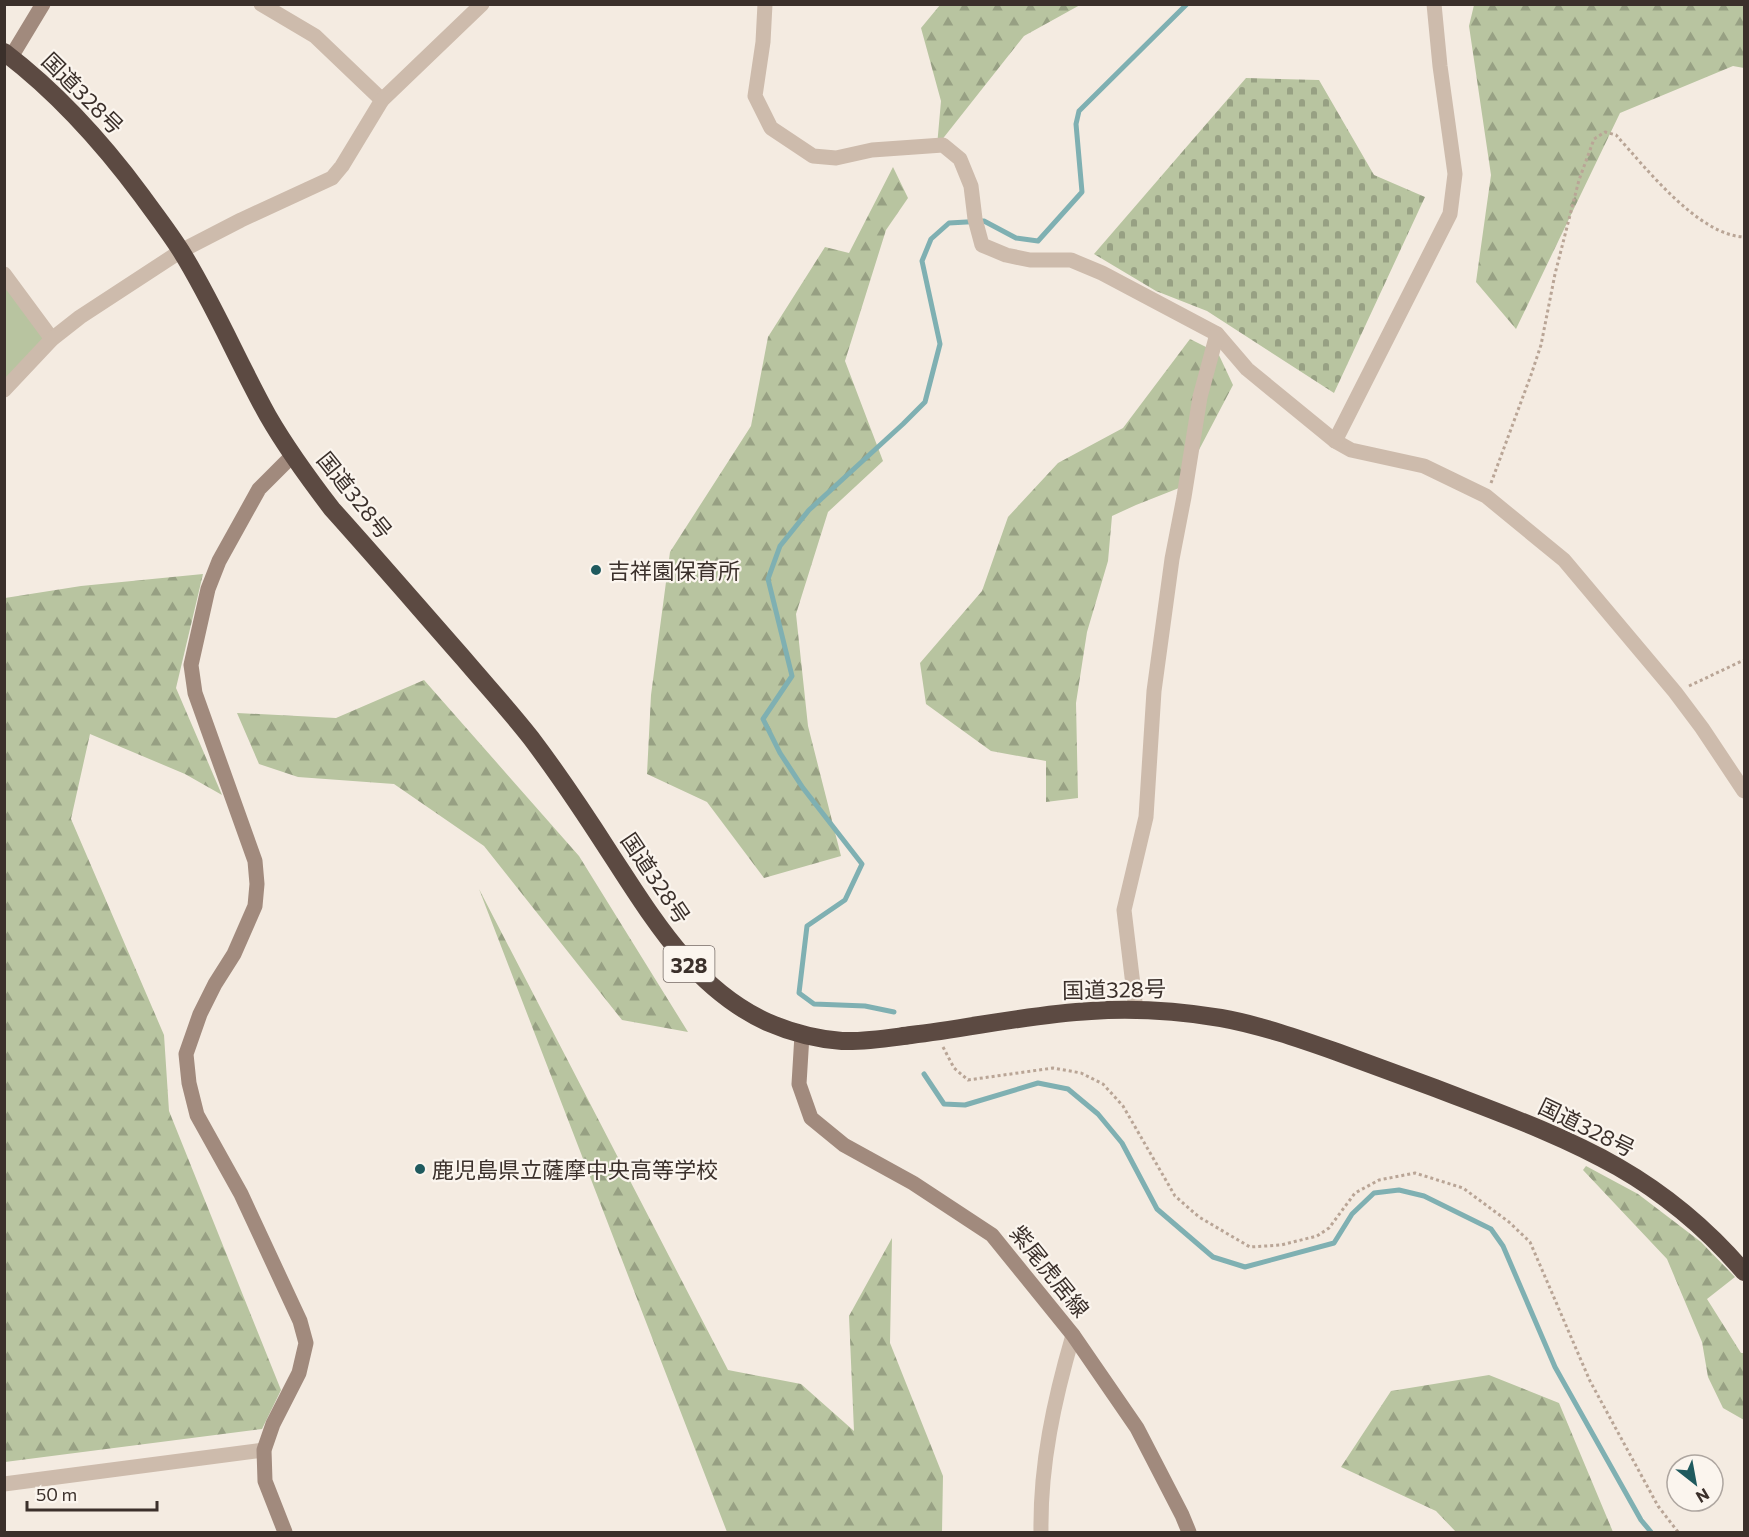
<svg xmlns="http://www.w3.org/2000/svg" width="1749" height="1537" viewBox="0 0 1749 1537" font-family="Commissioner,'Noto Sans JP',sans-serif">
<defs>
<pattern id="forest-firs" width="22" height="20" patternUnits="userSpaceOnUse" patternTransform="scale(1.5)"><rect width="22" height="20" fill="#b8c4a0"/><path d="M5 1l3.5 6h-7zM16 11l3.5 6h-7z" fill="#97a083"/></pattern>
<pattern id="cemetery-stones" width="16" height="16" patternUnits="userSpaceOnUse" patternTransform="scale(1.5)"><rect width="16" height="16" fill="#b8c4a0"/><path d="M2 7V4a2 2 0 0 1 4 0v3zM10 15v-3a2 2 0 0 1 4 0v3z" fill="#97a083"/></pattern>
</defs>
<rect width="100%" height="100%" fill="#f4ebe1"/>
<path fill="#b8c4a0" d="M4,274L52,339L4,390Z"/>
<g fill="url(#forest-firs)">
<path d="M940,5H1080L1024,36L937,146L941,101L921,28Z"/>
<path d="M1474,5H1744V68L1733,66L1620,113L1516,329L1476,282L1491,175L1469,26Z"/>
<path d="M893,167L908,198L886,230L845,361L883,461L828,512L796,614L808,726L841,856L764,878L707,802L647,774L651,695L670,552L751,426L768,337L825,247L849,253Z"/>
<path d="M1190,339L1218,353L1233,385L1179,488L1136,505L1112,516L1108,561L1087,632L1076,703L1078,798L1046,802V761L991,751L926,704L920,663L982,591L1008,517L1058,463L1123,428Z"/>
<path d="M203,574L176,688L222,795L185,774L90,734L71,819L164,1035L169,1111L281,1390L262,1429L5,1462V598L81,586Z"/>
<path d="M424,680L579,856L688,1032L622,1020L484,846L394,784L298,777L259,764L237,713L336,718Z"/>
<path d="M479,889L728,1370L801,1384L854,1431L849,1316L892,1238L890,1343L943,1476L942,1532H727Z"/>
<path d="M1586,1166L1638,1194L1701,1242L1735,1277L1707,1299L1741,1353H1744V1420L1723,1408L1708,1377L1702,1342L1667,1259L1583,1170Z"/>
<path d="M1489,1375L1559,1403L1613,1532H1456L1436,1511L1341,1467L1391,1391Z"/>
</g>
<path fill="url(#cemetery-stones)" d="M1246,78L1319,80L1374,175L1425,197L1334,393L1207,311L1156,291L1094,254Z"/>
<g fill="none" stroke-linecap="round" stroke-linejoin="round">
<g stroke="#7fb0b2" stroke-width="5">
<path d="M894,1012L865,1006L814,1004L799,993L807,926L845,900L862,864L803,788L780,753L763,719L792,676L768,579L780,546L809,510L903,424L925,402L940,344L922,261L931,239L949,223L984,221L1016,238L1038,241L1082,192L1076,124L1079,111L1187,4"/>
<path d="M924,1074L944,1104L965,1105L1038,1083L1068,1089L1098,1114L1122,1143L1157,1209L1213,1257L1245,1267L1334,1243L1352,1214L1374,1193L1399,1190L1424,1196L1491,1229L1503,1246L1555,1367L1641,1520L1651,1532"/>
</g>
<g stroke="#b9a596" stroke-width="3" stroke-dasharray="3 3" stroke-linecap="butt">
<path d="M1491,483L1531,375L1541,345L1555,274L1579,180L1594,139L1605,132L1616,135C1646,168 1698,235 1744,237"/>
<path d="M1689,686L1744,660"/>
<path d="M943,1047L954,1068L968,1080L1053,1068L1081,1073L1103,1084L1123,1106L1175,1196L1199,1217L1250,1247L1281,1245L1317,1236L1329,1228L1355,1193L1379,1180L1415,1173L1463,1188L1509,1222L1530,1242L1590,1381L1658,1506L1678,1532"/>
</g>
<g stroke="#cdbbac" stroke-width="15">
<path d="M261,4L315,36L382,100"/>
<path d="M765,4L763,42L755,96L771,128L813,156L836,158L872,150L943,145L960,159L971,186L975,219L982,245L1006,255L1030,260H1071L1102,273L1217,334L1247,369L1335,441L1351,450L1424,466L1486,496L1564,560L1675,692L1702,728L1744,791"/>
<path d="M4,274L52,339"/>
<path d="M4,390L52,339L80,317L181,251L241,220L332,178L342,166L382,100L482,4"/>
<path d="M1335,441L1450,214L1455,174L1440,66L1434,4"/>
<path d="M1136,1010L1124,910L1146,817L1154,691L1172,559L1184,497L1200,397L1217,334"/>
<path d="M4,1484L264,1450"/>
<path d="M1041,1532C1040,1465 1054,1400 1073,1335"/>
</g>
<g stroke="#a18a7d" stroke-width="15">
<path d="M11,57L43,4"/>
<path d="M802,1035L799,1084L811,1118L844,1145L913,1183L992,1235L1073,1335L1137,1428L1182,1515L1189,1532"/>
<path d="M285,1532L265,1481L264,1450L273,1424L299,1373L306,1343L300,1321L241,1194L197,1115L189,1083L186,1054L200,1014L215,984L234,954L255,906L257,884L255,861L195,693L191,665L208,589L219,561L259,489L292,456"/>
</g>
<path stroke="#5c4a42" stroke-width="18" d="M4,52C58,93 102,142 142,196C155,214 169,232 181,251C214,304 238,362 268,416C287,449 309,479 332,509C377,559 420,609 464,659C486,685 510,711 531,738C559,775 585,814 610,853C652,917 693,988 767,1022C790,1032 817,1039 842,1041C865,1042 888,1038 911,1035C971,1028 1031,1014 1091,1011C1135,1008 1178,1011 1221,1018C1260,1025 1300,1039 1337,1052C1370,1064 1403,1076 1435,1088C1497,1112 1560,1134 1618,1167C1665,1194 1709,1231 1744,1272"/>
</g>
<g fill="#1f5a5e" stroke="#fbf5ee" stroke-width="2">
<circle cx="596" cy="570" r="6"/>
<circle cx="420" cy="1169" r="6"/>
</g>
<g text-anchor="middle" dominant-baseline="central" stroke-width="4.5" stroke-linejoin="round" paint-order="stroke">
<rect fill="#fbf5ee" stroke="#756b66" stroke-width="1.5" x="663.5" y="946" width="51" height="36" rx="4.5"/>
<g font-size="21" font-weight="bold" fill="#3b302b">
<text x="689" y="964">328</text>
</g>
<g font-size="22" fill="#3b302b" stroke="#fbf5ee">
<text transform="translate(83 93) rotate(45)">国道328号</text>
<text transform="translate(355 495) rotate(51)">国道328号</text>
<text transform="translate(656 878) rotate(56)">国道328号</text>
<text transform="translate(1114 989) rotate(-1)">国道328号</text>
<text transform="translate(1587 1127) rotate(26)">国道328号</text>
<text transform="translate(1050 1271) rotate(51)">紫尾虎居線</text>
</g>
<g font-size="22" fill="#3b302b" stroke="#fbf5ee" text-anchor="start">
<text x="608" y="570">吉祥園保育所</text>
<text x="432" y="1169">鹿児島県立薩摩中央高等学校</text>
</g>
</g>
<rect width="1749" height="1537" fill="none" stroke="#3b302b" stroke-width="12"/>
<g transform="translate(1695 1483) rotate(149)"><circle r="28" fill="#fbf5ee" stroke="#aea6a0" stroke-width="1.5"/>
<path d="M0-4.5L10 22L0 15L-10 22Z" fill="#1f5a5e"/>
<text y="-9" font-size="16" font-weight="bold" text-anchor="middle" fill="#3b302b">N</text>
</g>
<path d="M27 1501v9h130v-9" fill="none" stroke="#3b302b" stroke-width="3"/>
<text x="36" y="1501" font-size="18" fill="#3b302b" stroke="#fbf5ee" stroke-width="4.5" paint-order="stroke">50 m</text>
</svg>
